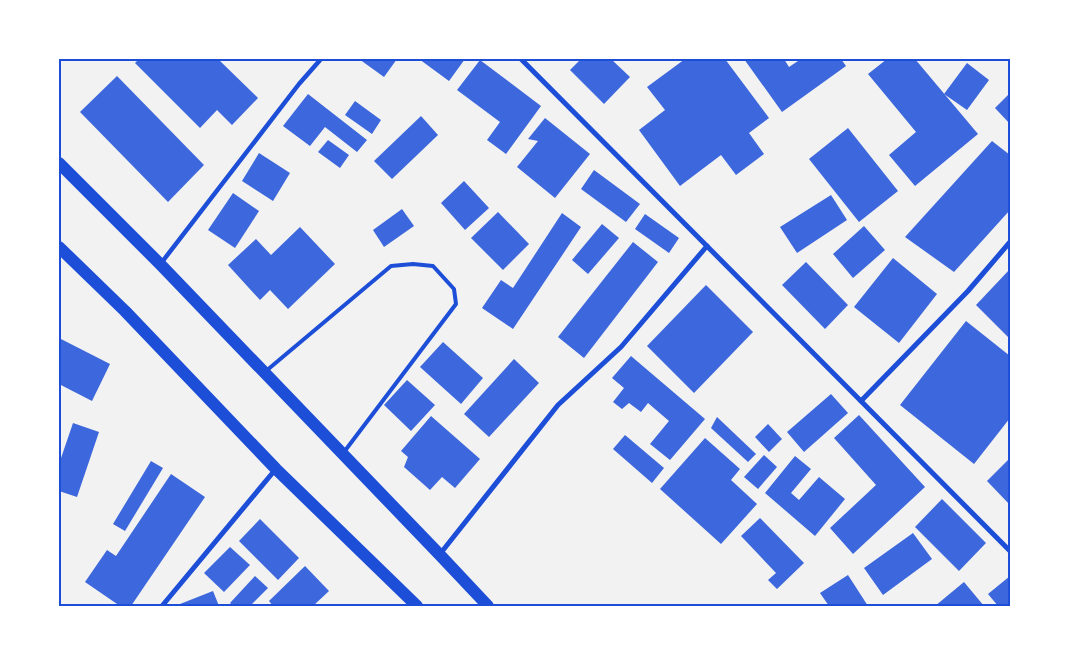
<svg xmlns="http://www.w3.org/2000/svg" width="1069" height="665" viewBox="0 0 1069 665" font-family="'Roboto Condensed',sans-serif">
<rect width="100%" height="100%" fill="#f2f2f2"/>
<g fill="#3d67dc">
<path d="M139,59H218L258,98L232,125L217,110L200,128L135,63Z"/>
<path d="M359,59H397L384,77Z"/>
<path d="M419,59H465L449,81Z"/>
<path d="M581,59H611L630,77L604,104L570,70Z"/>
<path d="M685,59H725L769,118L749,133L764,154L736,175L721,155L680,186L639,130L665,110L647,87Z"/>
<path d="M744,59H784L789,67L801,59H841L846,66L782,112Z"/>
<path d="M887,59H915L978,134L915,186L889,155L916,132L868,74Z"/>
<path d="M480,60L541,106L506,154L487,140L500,122L457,90Z"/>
<path d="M967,63L989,80L967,110L944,94Z"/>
<path d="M117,76L204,165L168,202L80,112Z"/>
<path d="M1010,93V124L995,108Z"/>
<path d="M308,94L367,140L357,152L325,127L310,146L283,126Z"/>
<path d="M355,101L381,120L372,134L345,115Z"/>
<path d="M421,116L438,135L392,179L374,161Z"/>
<path d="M545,118L590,154L555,198L517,167L538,141L528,139Z"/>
<path d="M848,128L898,191L859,222L809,159Z"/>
<path d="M328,140L349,155L340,168L318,152Z"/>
<path d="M992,141L1010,155V210L954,272L905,237Z"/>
<path d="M259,153L290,173L273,201L242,181Z"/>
<path d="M594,170L640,204L626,222L581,189Z"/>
<path d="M464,181L489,208L465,230L441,203Z"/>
<path d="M233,193L259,211L235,248L208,230Z"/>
<path d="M831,195L847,220L797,253L780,227Z"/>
<path d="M402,209L414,226L384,247L373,230Z"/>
<path d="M498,212L529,244L503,270L471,238Z"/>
<path d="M562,213L581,227L513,329L482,308L501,280L513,288Z"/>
<path d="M645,214L679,238L669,253L635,229Z"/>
<path d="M602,224L619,238L588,274L572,260Z"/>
<path d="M864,226L885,250L853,278L833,254Z"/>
<path d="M300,227L335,264L288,309L270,290L260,300L228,265L256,239L271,255Z"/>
<path d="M633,242L658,262L584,358L558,337Z"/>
<path d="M893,258L937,294L899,343L854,307Z"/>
<path d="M806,262L848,305L825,329L782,285Z"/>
<path d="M1010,269V339L976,305Z"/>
<path d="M706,285L753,332L694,393L647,346Z"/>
<path d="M966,321L1010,356V418L974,464L900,405Z"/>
<path d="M59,338L110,364L92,401L59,384Z"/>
<path d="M443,342L483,378L461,404L420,367Z"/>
<path d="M631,356L705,419L670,460L650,444L669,421L648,403L641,412L629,403L622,409L613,402L624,388L612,378Z"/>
<path d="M514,359L539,383L489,437L464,414Z"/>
<path d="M407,380L435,405L411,431L384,405Z"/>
<path d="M831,394L848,413L804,452L787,432Z"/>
<path d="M859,415L925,487L853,554L830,528L876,485L834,438Z"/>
<path d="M431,416L480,459L455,488L442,477L430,490L404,467L408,457L401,451Z"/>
<path d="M717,417L756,454L748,462L711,428Z"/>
<path d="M73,423L99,432L77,497L59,491V464Z"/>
<path d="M768,424L782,439L769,452L755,437Z"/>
<path d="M625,435L664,468L652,483L613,449Z"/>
<path d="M705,438L740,469L731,480L757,504L721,544L660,489Z"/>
<path d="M764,455L777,467L758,489L744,477Z"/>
<path d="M795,456L811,469L791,493L799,500L819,477L845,499L815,536L765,493Z"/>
<path d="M1010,458V505L987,481Z"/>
<path d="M151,461L163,468L125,531L113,524Z"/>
<path d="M171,474L205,497L131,606H120L85,582L107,550L116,556Z"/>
<path d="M942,499L986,543L959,571L915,527Z"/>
<path d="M760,518L804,563L777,589L768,580L776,573L741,536Z"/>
<path d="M260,519L299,558L278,580L239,541Z"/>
<path d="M913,533L932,559L883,595L864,568Z"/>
<path d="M230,547L250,565L224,592L204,573Z"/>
<path d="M305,566L329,591L313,606H273L269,601Z"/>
<path d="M848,575L868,606H829L820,593Z"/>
<path d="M255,576L268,588L250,606H233L230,603Z"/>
<path d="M1010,576V606H998L988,594Z"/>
<path d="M964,582L984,606H935Z"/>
<path d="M213,591L219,606H181L180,604Z"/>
</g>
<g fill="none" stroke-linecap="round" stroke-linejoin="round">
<path stroke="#1d4ed8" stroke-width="4" d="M266,371L391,266L413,264L433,266L454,289L456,304L344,452"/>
<path stroke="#1d4ed8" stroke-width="4.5" d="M162,262L299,84L321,59"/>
<g stroke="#1d4ed8" stroke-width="5">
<path d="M521,59L1010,551"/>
<path d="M861,401L968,291L1010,242"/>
<path d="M440,554L558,405L621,347L707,246"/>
<path d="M162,606L275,470"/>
</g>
<g stroke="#1d4ed8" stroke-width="12">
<path d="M59,163L160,264L439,554L488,606"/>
<path d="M59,247L125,311L276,469L417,606"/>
</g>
</g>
<rect width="1069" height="665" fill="none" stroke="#ffffff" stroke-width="120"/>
<rect x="60" y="60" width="949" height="545" fill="none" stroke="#1d4ed8" stroke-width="2"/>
</svg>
